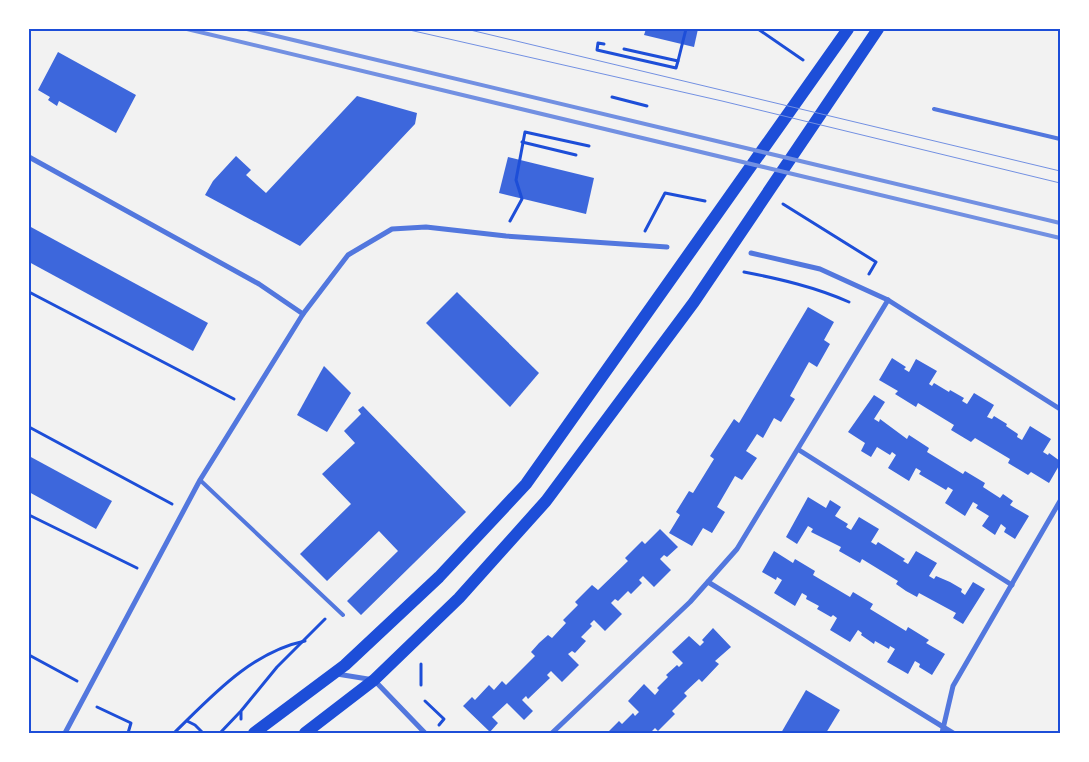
<svg xmlns="http://www.w3.org/2000/svg" width="1089" height="762" viewBox="0 0 1089 762" font-family="Helvetica,sans-serif">
<rect width="100%" height="100%" fill="#f2f2f2"/>
<g fill="#3d67dc">
<path d="M646,29H698L694,47L644,35Z"/>
<path d="M58,52L136,95L116,133L59,101L57,106L48,100L50,97L38,90Z"/>
<path d="M357,96L417,113L415,124L300,246L205,195L213,181L236,156L251,170L246,175L266,193Z"/>
<path d="M508,157L594,178L586,214L499,193Z"/>
<path d="M29,226L208,323L193,351L29,262Z"/>
<path d="M457,292L539,373L510,407L426,323Z"/>
<path d="M808,307L834,322L824,340L830,344L817,367L809,362L790,396L795,399L781,422L774,418L763,438L757,434L746,451L757,458L742,480L735,476L717,507L725,512L712,533L703,528L692,546L669,533L680,515L676,512L689,491L693,493L714,459L710,456L734,419L739,423Z"/>
<path d="M892,358L906,367L904,369L909,372L916,359L937,371L929,384L932,386L934,383L949,392L950,390L964,398L962,401L967,404L974,393L994,405L987,417L992,419L994,416L1007,424L1006,426L1018,434L1017,437L1022,440L1030,426L1051,439L1043,452L1048,455L1049,453L1060,461V464L1049,483L1031,472L1028,475L1008,463L1010,459L975,438L971,442L951,430L954,425L918,403L916,407L895,394L898,391L879,380Z"/>
<path d="M324,366L351,393L327,432L297,415Z"/>
<path d="M874,395L885,402L874,419L879,422L880,419L907,439L909,435L929,448L927,452L963,474L965,471L985,483L983,487L1000,498L1003,494L1013,501L1010,505L1029,516L1015,539L1004,532L1006,528L1001,524L995,535L982,526L989,516L976,508L978,505L973,502L965,516L945,503L953,490L948,487L946,490L919,474L921,471L916,468L909,481L888,468L896,455L892,452L890,455L877,447L871,457L861,451L865,443L848,432Z"/>
<path d="M363,406L466,512L361,615L347,601L398,551L379,531L327,581L300,554L351,504L322,474L355,443L344,431L361,414L358,410Z"/>
<path d="M29,456L112,501L96,529L29,492Z"/>
<path d="M808,497L826,508L830,500L841,507L835,516L848,524L846,527L851,530L859,517L879,529L871,542L876,545L878,542L905,559L903,561L908,564L916,551L937,563L929,576L934,579L936,576L950,582L962,589L961,592L965,595L973,582L985,589L963,624L953,618L956,613L919,593L917,597L906,591L896,584L898,581L862,559L860,563L839,551L841,547L811,532L813,529L808,526L797,544L786,537Z"/>
<path d="M660,529L678,547L667,557L664,555L660,559L671,570L654,587L643,576L639,580L642,583L631,594L628,591L618,601L615,599L611,603L622,614L605,631L594,620L590,624L592,626L581,637L586,641L575,653L572,651L568,654L579,665L562,682L551,671L547,675L550,678L528,699L526,696L522,700L533,711L524,720L507,703L492,717L498,723L490,732L463,706L472,697L475,700L489,685L494,690L502,681L506,685L535,656L531,652L539,643L548,635L552,638L566,623L563,620L578,605L575,602L592,585L598,590L628,561L625,558L642,541L645,544Z"/>
<path d="M774,551L793,563L795,559L815,571L813,575L850,597L853,592L873,604L870,609L906,631L908,627L929,640L926,643L945,654L932,675L919,667L920,664L915,661L908,674L887,662L895,649L890,646L889,649L875,641L874,644L861,635L862,633L858,630L850,642L830,630L837,618L833,615L831,617L817,609L819,606L806,599L807,596L802,593L795,606L774,593L782,580L777,577L776,580L762,572Z"/>
<path d="M713,628L731,647L715,661L719,664L702,682L699,679L684,693L687,696L672,711L675,714L658,731L655,728L650,733H607L619,721L622,724L633,713L635,716L639,712L628,701L644,684L655,695L659,690L657,688L668,677L666,675L677,665L679,667L683,663L672,652L689,636L700,646L704,642L702,640Z"/>
<path d="M806,690L840,710L826,733H781Z"/>
</g>
<g fill="none" stroke-linecap="round" stroke-linejoin="round">
<g stroke="#1d4ed8" stroke-width="3">
<path d="M758,29L803,60"/>
<path d="M604,44L598,43L597,50L676,68L678,61"/>
<path d="M624,49L678,61L686,29"/>
<path d="M612,97L647,106"/>
<path d="M522,142L576,155"/>
<path d="M783,204L876,262L869,274"/>
<path d="M510,221L522,199L516,180L525,132L589,146"/>
<path d="M645,231L665,193L705,201"/>
<path d="M744,272C780,279 815,287 849,302"/>
<path d="M29,292L234,399"/>
<path d="M29,427L172,504"/>
<path d="M29,515L137,568"/>
<path d="M29,655L77,681"/>
<path d="M421,664V685"/>
<path d="M425,701L444,719L439,725"/>
<path d="M97,707L131,723L128,733"/>
<path d="M241,719V711L277,667L325,619"/>
<path d="M187,721L195,725L203,733"/>
<path d="M174,733C211,697 251,652 305,641"/>
<path d="M220,733L240,712"/>
</g>
<g stroke="#5277de" stroke-width="4">
<path d="M934,109L1060,139"/>
<path d="M200,480L343,615"/>
</g>
<g stroke="#5277de" stroke-width="5">
<path d="M29,157L259,284L303,314"/>
<path d="M751,253L820,269L888,300L1060,409"/>
<path d="M799,450L1012,585"/>
<path d="M708,582L953,733"/>
<path d="M337,674L374,680L425,733"/>
<path d="M65,733L200,480L303,314L348,255L392,229L426,227L506,236L667,247"/>
<path d="M552,733L690,602L737,549L888,300"/>
<path d="M942,733L953,686L1060,501"/>
</g>
<g stroke="#1d4ed8" stroke-width="12">
<path d="M254,733L345,665L439,577L526,484L848,29"/>
<path d="M305,733L374,680L459,598L546,501L694,302L878,29"/>
</g>
<g stroke="#7290e2" stroke-width="1">
<path d="M405,29L722,101L1060,183"/>
<path d="M466,29L1060,171"/>
</g>
<g stroke="#7290e2" stroke-width="4">
<path d="M187,29L1060,238"/>
<path d="M247,29L1060,223"/>
</g>
</g>
<rect width="1089" height="762" fill="none" stroke="#ffffff" stroke-width="60"/>
<rect x="30" y="30" width="1029" height="702" fill="none" stroke="#1d4ed8" stroke-width="2"/>
</svg>
